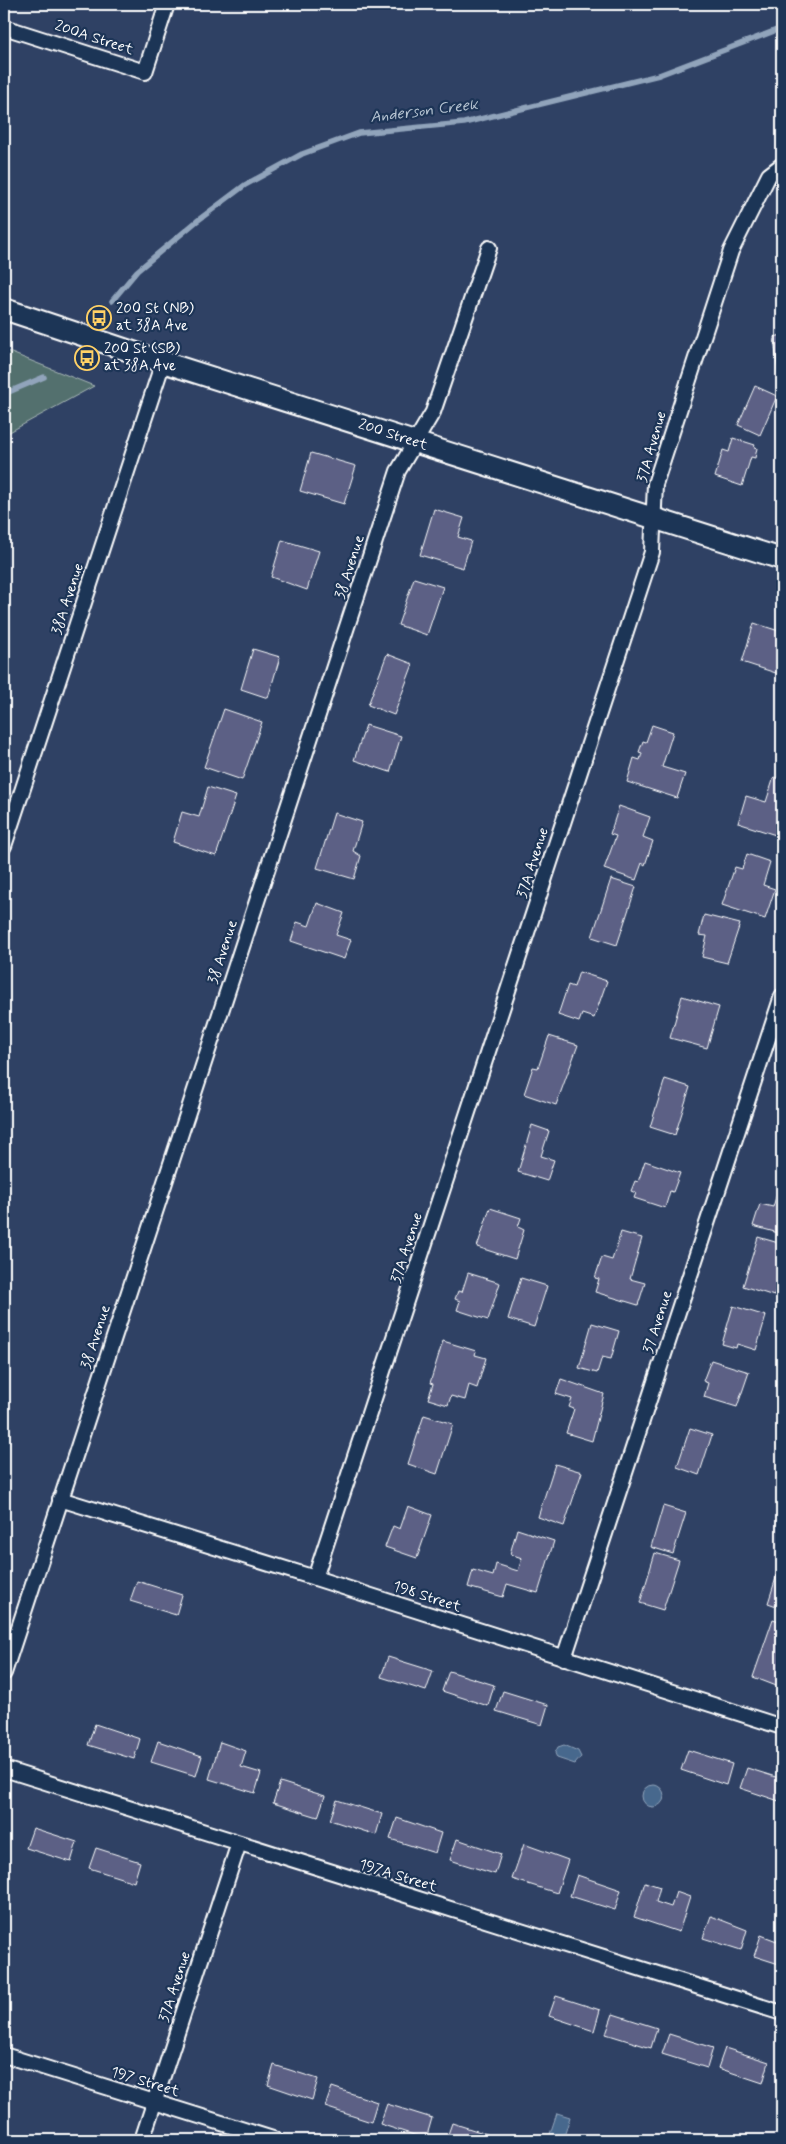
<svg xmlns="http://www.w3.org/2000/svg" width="786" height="2144" viewBox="0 0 786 2144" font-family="Mynerve,sans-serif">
<rect width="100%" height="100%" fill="#2f4164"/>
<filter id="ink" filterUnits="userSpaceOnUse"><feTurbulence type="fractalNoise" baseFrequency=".02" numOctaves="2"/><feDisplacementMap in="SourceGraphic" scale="10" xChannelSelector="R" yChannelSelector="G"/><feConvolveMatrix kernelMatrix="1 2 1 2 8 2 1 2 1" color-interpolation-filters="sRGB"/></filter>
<g filter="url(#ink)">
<path fill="#53706e" stroke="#a9b8b6" d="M4,350L94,386L4,435Z"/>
<g fill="#47688d" stroke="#91a4bb">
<path d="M564,1745L578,1751L581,1757L575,1764L557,1758L555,1753L558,1747Z"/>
<circle cx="653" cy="1796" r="11"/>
<path d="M557,2113L570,2117L563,2140H548Z"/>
</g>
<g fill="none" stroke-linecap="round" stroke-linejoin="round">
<g stroke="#91a4bb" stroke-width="5.5">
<path d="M112,301L137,271L197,221L245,185L302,154L359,133L464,123L659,75L782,28"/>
<path d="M4,394L44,377"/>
</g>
</g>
<g fill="#5c6185" stroke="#fff">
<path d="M782,335V374L778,375L774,337Z"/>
<path d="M755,386L777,396L760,435L738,425Z"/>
<path d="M733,438L755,445L754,447L757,448L755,458L751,457L742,486L715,477L723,450L729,452Z"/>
<path d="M311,453L356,466L344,504L300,491Z"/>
<path d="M434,509L464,518L458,537L471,541L463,568L420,555Z"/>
<path d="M282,540L319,551L307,590L271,577Z"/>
<path d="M414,578L443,587L427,635L398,625Z"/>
<path d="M754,623L782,632V675L742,662Z"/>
<path d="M253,649L280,657L268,698L241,689Z"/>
<path d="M387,654L413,664L394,715L368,705Z"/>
<path d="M224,709L262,722L242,780L204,767Z"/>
<path d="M366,725L401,736L390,772L354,760Z"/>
<path d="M652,725L673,732L662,767L685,774L677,798L627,782L634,758L640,760L642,753L639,752L643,741L646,742Z"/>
<path d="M774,777L782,780V837L738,823L746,796L766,802Z"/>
<path d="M208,787L236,796L216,856L173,842L182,812L199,817Z"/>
<path d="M619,806L650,817L643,837L653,841L645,865L642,863L636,880L604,869L616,836L610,834Z"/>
<path d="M334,813L362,822L353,851L361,856L354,879L317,868Z"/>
<path d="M747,854L770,862L763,885L775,889L765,919L722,905L735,867L742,869Z"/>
<path d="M611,879L636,887L617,945L592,937Z"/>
<path d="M317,903L344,913L336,935L351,940L344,959L291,941L297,922L309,926Z"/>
<path d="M704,915L740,924L727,963L702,957L707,936L699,935Z"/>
<path d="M579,972L607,981L594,1018L582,1014L579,1022L558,1015L568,985L574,987Z"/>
<path d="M682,996L719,1007L707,1048L670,1038Z"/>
<path d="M549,1036L578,1045L556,1105L524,1094L533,1067L538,1068Z"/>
<path d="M665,1079L690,1087L675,1135L650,1127Z"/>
<path d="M532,1125L549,1131L541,1156L554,1160L547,1181L518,1172Z"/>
<path d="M645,1161L680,1173L673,1192L670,1191L665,1208L634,1198L636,1193L631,1191L635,1181L638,1182Z"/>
<path d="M782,1177V1234L753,1226L760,1204L773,1207Z"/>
<path d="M490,1208L521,1218L518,1227L524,1230L515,1259L477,1247Z"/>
<path d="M621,1232L642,1238L630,1279L645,1283L638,1305L595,1292L599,1279L595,1278L602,1257L612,1260Z"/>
<path d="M758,1237L782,1244V1270L774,1296L743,1286Z"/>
<path d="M468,1273L500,1283L488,1320L457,1310L460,1301L455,1299L458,1291L462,1292Z"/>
<path d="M521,1278L547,1286L534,1327L508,1319Z"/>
<path d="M733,1306L766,1316L756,1350L737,1344L736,1348L722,1344Z"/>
<path d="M592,1323L619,1331L611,1359L602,1357L597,1373L579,1368Z"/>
<path d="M443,1341L476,1351L475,1355L486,1358L477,1388L469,1385L465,1400L451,1396L448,1405L428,1399L433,1384L430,1383Z"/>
<path d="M711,1360L749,1372L737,1407L704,1397L708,1383L703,1381Z"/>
<path d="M561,1379L604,1394L592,1441L566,1433L574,1409L569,1407L572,1399L556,1394Z"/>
<path d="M424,1415L453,1424L437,1474L408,1464Z"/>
<path d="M690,1428L712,1435L699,1475L677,1467Z"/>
<path d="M555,1464L582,1472L564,1526L538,1517Z"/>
<path d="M408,1506L432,1515L417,1558L385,1547L393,1526L400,1529Z"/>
<path d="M663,1506L686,1513L673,1554L651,1547Z"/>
<path d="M517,1529L554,1541L538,1593L507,1584L503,1597L468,1587L473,1570L493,1576L496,1564L518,1571L522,1558L510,1554Z"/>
<path d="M655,1553L679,1560L663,1610L640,1603Z"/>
<path d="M782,1559V1608L768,1603Z"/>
<path d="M137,1581L182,1595L176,1615L130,1601Z"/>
<path d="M773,1619L782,1622V1678L779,1687L753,1677Z"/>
<path d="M388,1657L433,1671L426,1691L381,1677Z"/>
<path d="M449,1671L494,1685L488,1706L442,1691Z"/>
<path d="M503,1691L548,1705L542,1725L496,1711Z"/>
<path d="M95,1724L140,1739L134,1759L88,1745Z"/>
<path d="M158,1741L202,1756L196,1776L151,1762Z"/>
<path d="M220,1742L246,1751L241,1767L261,1773L255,1793L209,1779Z"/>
<path d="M688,1750L732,1764L726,1785L681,1770Z"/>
<path d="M747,1768L782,1779V1802L740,1788Z"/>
<path d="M280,1782L325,1796L318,1817L273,1803Z"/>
<path d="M337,1800L382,1814L376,1835L330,1820Z"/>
<path d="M397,1818L441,1833L435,1853L390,1839Z"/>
<path d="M33,1828L77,1842L71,1862L26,1848Z"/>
<path d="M457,1839L501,1854L495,1874L450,1860Z"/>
<path d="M524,1844L568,1860L557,1893L512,1879Z"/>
<path d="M96,1848L140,1862L134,1882L89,1868Z"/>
<path d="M577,1875L621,1890L615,1910L570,1896Z"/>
<path d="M645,1882L660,1887L656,1902L671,1907L676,1892L690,1897L679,1932L634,1917Z"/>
<path d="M711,1916L747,1930L741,1950L703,1938Z"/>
<path d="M761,1935L782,1943V1965L754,1956Z"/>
<path d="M556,1996L600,2010L594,2031L549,2016Z"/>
<path d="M613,2014L657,2028L651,2048L606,2034Z"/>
<path d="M669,2034L713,2048L707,2068L662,2054Z"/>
<path d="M725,2048L769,2062L763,2083L718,2068Z"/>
<path d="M274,2065L318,2079L312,2100L268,2085Z"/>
<path d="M782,2077V2091L778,2090Z"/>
<path d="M332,2087L377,2102L371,2122L325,2107Z"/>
<path d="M387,2104L432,2118L426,2139L380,2124Z"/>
<path d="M452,2123L496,2137L495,2140H446Z"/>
</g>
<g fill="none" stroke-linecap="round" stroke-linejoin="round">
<defs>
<g id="minor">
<path d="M4,27L145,72L167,4"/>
<path d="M4,846L163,362"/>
<path d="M60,1499L315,1578L782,1727"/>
<path d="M315,1578L652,552L655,484L731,251L769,175L782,165"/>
<path d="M564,1658L782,996"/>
<path d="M4,1673L398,471L433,412L489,248"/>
<path d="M4,1769L782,2013"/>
<path d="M4,2055L276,2140"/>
<path d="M142,2140L239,1843"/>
</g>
<path id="secondary" d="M4,309L163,362L782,559"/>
</defs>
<use href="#minor" stroke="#fff" stroke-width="18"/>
<use href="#secondary" stroke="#fff" stroke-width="24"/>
<use href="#minor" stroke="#1d3557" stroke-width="14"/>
<use href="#secondary" stroke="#1d3557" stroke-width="20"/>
</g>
</g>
<defs>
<symbol id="bus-ring" viewBox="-11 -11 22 22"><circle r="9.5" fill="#1d3557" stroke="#ffd166" stroke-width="1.5"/><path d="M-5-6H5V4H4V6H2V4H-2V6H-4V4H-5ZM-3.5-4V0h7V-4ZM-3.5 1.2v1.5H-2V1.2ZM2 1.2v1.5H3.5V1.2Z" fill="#ffd166"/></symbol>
</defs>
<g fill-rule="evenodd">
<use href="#bus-ring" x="85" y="304" width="28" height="28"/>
<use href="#bus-ring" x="73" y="344" width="28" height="28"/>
</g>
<g text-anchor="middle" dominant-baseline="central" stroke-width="4.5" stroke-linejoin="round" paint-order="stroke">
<g font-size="15" fill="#fff" stroke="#1d3557">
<text transform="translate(94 38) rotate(18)">200A Street</text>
<text transform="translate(393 435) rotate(18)">200 Street</text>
<text transform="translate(652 447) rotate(-74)">37A Avenue</text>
<text transform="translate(350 567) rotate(-72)">38 Avenue</text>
<text transform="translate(68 599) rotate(-72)">38A Avenue</text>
<text transform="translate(533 863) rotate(-72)">37A Avenue</text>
<text transform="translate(223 952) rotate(-72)">38 Avenue</text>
<text transform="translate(407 1248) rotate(-72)">37A Avenue</text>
<text transform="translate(658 1322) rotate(-72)">37 Avenue</text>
<text transform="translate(96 1337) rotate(-72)">38 Avenue</text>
<text transform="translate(427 1597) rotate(18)">198 Street</text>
<text transform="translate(398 1876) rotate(17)">197A Street</text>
<text transform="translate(175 1987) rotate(-72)">37A Avenue</text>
<text transform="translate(145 2082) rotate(17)">197 Street</text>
</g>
<g font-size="15" fill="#fff" stroke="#1d3557" text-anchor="start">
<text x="116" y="309">200 St (NB)<tspan x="116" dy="17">at 38A Ave</tspan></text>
<text x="104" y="349">200 St (SB)<tspan x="104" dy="17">at 38A Ave</tspan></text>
</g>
<g font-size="16" font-style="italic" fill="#b5c3d1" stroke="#1d3557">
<text transform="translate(424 111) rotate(-7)">Anderson Creek</text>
</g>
</g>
<rect width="786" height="2144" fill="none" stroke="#1d3557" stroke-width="20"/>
<rect x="10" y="10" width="766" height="2124" fill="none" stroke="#fff" stroke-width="2" filter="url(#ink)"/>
</svg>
